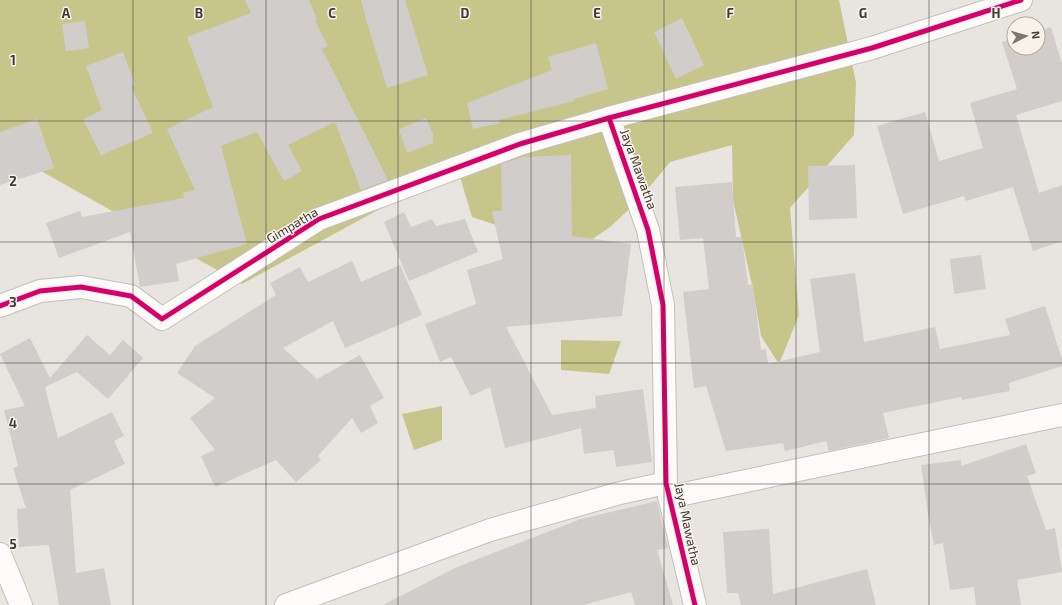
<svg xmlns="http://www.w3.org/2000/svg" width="1062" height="605" viewBox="0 0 1062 605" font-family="'Exo 2',sans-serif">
<rect width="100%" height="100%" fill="#e8e5e0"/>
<g fill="#c6c68b">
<path d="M0,0H839L856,83L854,135L790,208L799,315L779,364L761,336L754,294L733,200L732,145L670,162L638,201L610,227L575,251L472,217L457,167L242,284L0,148Z"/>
<path d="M561,340L621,341L609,374L561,370Z"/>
<path d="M442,406V440L414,450L402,414Z"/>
</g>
<g fill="#d0cdcb">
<path d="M245,0H309L317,19L315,20L328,46L322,49L388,180L361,190L335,122L288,145L302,171L284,181L257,132L221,146L247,244L176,264L179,281L140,287L130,232L59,258L46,223L80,211L82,217L184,198L183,193L195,190L167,129L213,107L187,37L251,13Z"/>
<path d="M361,0H405L428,75L387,88L366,19Z"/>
<path d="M682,18L704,65L676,79L654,32Z"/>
<path d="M85,21L89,48L66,51L62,24Z"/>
<path d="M1051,27L1062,64V101L1016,115L1039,193L1062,185V241L1033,251L1013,187L966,201L964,196L903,214L877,126L925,112L939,161L983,148L970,103L1017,89L1002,42L1014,39V48H1038V31Z"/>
<path d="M596,43L608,89L574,99V101L499,120L500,123L473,129L467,103L552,70L548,57Z"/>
<path d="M123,52L135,84L131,86L153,133L101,155L83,120L102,110L86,66Z"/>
<path d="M426,118L433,134V143L407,153L399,129Z"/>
<path d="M37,119L54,168L0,185V132Z"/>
<path d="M571,155L572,236L631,244L622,316L506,327L552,415L596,408L595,396L643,389L652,462L616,467L614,450L584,454L581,428L505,448L490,387L471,396L451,357L440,362L425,324L476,304L467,270L503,259L492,212L502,210L501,164L522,157Z"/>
<path d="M855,165L857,218L809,220L808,166Z"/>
<path d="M732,182L736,237H742L748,285L753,284L761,350L766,349L768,364L820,352L810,279L855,273L864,342L935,327L940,349L1010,335L1005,319L1045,306L1062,359V366L1009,383L1010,391L962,400L961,397L883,413L889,438L829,451L826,441L785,451L783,443L726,451L706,386L694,388L683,292L709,289L703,238L680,240L675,187Z"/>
<path d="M404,212L411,227L432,219L436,226L465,219L478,252L409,281L384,222Z"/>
<path d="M981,255L986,289L954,294L950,259Z"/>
<path d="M352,261L361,282L400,265L422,315L345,348L333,321L283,348L317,379L360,355L384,398L370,406L378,423L361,433L352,418L318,456L321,460L296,482L276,460L215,487L201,456L215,450L190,418L215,398L177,373L195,346L276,295L270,283L300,267L308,282Z"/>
<path d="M87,335L110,355L123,340L143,358L108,399L77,372L45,387L58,438L112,412L124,436L114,441L125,464L70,490L76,573L104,568L111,605H59L49,545L19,547L17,509L26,508L13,468L18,466L4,410L25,406L0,354L30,338L50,378Z"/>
<path d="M1026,444L1036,473L1027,476L1046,530L1055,528L1062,572L1017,580L1021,605H976L974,587L950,590L943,543L934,545L928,514L921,465L961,460V466Z"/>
<path d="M657,501L668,548L657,550L673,605H635L631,592L584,605H383L457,567L581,519Z"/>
<path d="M769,529L773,594L867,569L876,605H741L738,593H727L723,532Z"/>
</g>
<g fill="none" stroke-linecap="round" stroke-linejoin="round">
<defs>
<g id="street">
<path d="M0,306L40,291L81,287L131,296L162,319L319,219L520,144L609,118"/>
<path d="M669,497L1062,415"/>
<path d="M0,554L21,605"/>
<path d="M286,605L490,530L620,493L666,483"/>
<path d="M695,605L666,483L663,305L648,230L609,118L872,48L1021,0"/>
</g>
</defs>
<use href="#street" stroke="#c3c0bd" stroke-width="24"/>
<use href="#street" stroke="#fcfbfa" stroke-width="22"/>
<defs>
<g id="cycleway">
<path d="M0,306L40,291L81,287L131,296L162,319L319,219L520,144L609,118"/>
<path d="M695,605L666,483L663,305L648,230L609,118L872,48L1021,0"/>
</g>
</defs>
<use href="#cycleway" stroke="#f9f2eb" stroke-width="8"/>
<use href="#cycleway" stroke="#d6006c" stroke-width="5"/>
</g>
<path fill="none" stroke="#3f3c39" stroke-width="1" stroke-opacity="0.55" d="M133,0V605M266,0V605M398,0V605M531,0V605M664,0V605M796,0V605M929,0V605M0,121H1062M0,242H1062M0,363H1062M0,484H1062"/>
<g text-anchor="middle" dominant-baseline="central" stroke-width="3" stroke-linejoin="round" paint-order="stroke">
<g font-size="13" fill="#3f3c39" stroke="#f9f2eb">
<text transform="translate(639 169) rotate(70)">Jaya Mawatha</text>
<text transform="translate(292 225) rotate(-31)">Gimpatha</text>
<text transform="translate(688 524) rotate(78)">Jaya Mawatha</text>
</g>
</g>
<g font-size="13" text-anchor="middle" font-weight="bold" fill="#3f3c39" stroke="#f9f2eb" stroke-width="3" stroke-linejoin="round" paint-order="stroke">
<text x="66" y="18">A</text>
<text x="199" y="18">B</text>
<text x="332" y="18">C</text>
<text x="465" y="18">D</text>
<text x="597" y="18">E</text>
<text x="730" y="18">F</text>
<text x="863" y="18">G</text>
<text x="996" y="18">H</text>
<text x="13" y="65">1</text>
<text x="13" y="186">2</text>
<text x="13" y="307">3</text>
<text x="13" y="428">4</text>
<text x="13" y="549">5</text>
</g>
<g transform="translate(1026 36) rotate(84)"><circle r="19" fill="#f9f2eb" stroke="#afa9a4"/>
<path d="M0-3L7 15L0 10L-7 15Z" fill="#7a7773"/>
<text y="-6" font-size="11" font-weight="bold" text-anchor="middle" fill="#3f3c39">N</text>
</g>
</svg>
